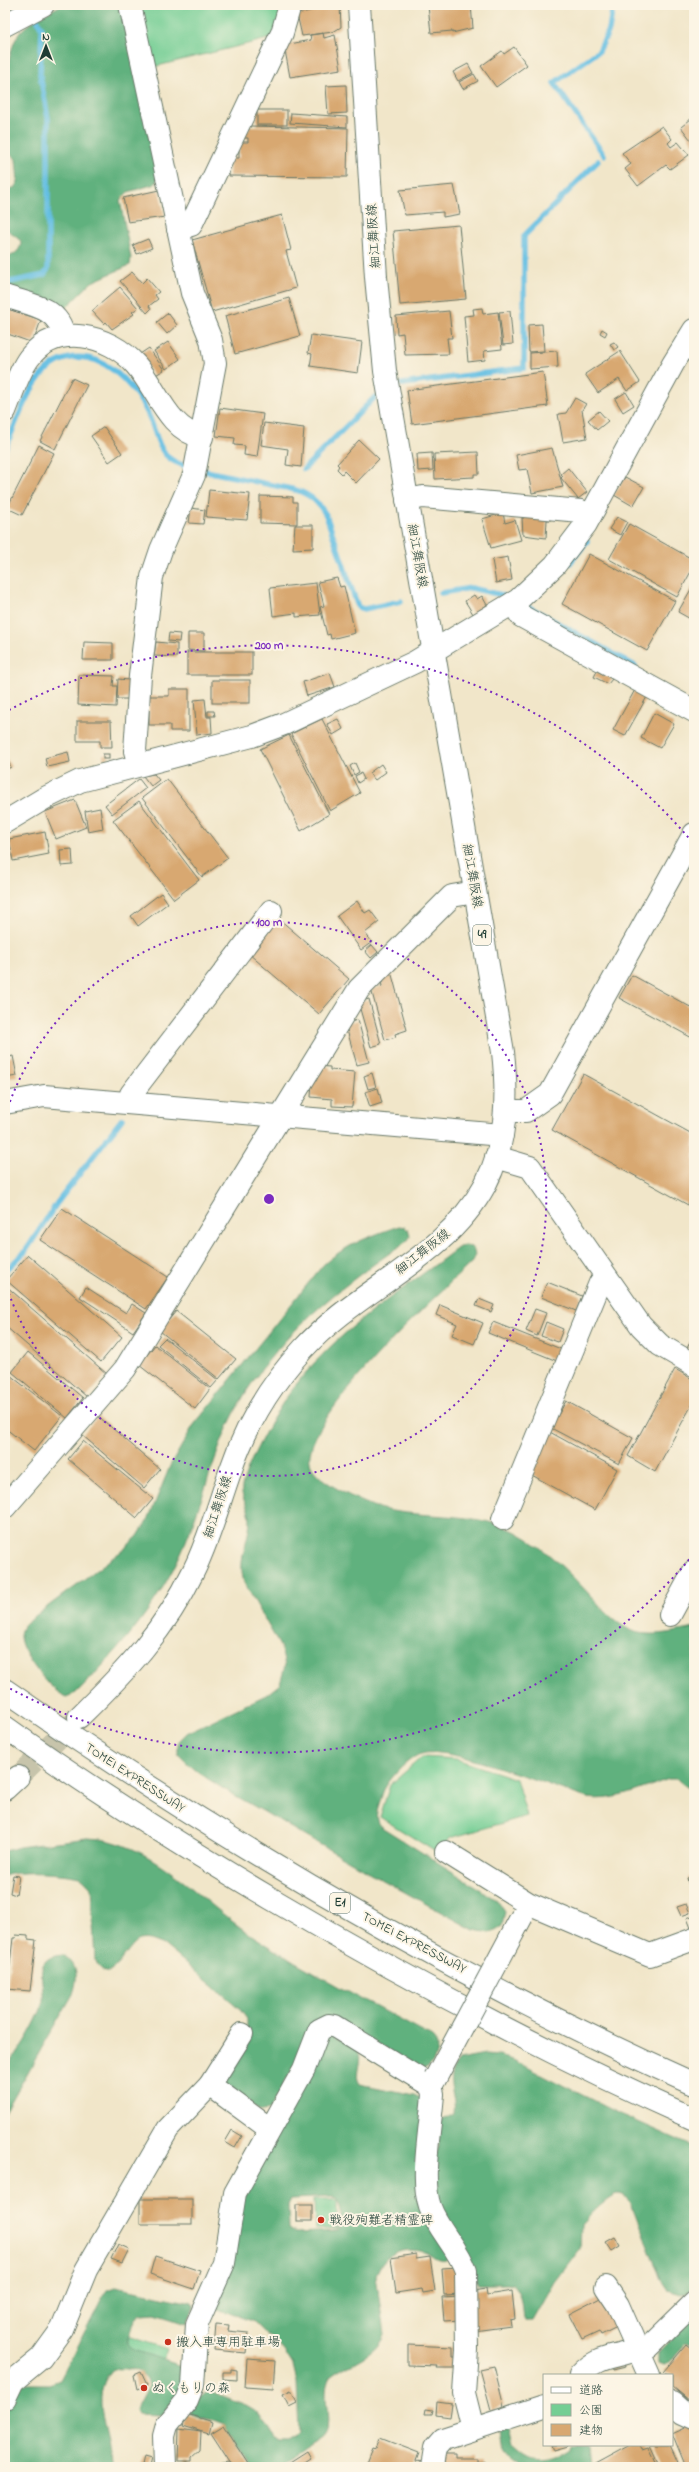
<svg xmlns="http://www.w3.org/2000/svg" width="699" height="2472" viewBox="0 0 699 2472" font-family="'Indie Flower','Klee One',sans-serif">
<rect width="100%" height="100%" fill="#fcf5e5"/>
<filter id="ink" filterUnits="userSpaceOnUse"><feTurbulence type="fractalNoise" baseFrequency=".025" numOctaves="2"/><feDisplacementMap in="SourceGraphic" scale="8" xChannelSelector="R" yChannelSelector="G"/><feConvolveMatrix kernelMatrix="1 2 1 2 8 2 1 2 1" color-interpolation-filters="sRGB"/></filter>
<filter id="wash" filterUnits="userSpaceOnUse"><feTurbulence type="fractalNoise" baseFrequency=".012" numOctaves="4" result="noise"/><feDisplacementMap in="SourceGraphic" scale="16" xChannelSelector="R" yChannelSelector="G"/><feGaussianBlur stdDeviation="0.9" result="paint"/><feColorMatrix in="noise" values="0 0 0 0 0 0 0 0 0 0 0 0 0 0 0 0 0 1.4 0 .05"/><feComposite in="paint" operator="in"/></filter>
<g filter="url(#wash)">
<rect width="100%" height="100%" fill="#f1e6c9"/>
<g fill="#75ce94" stroke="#4a8664">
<path d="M139,5H286L276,37L153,67Z"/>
<path d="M422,1757L456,1759L516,1779L527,1816L450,1838L439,1854L380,1817L390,1785Z"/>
<path d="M314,2200H337V2229H315Z"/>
<path d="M127,2336L167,2349L163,2360L131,2349L127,2347Z"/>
</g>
<g fill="#60b17e" stroke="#407759" fill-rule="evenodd">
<path d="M61,5H122L158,178L155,184L128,192L120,200L131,258L130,265L92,282L68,306L60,310L5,289V259C14,254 21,252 21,241L5,228V189L14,188L18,182L16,159L5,149C5,119 1,52 22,30C32,20 48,13 61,5Z"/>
<path d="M399,1226L405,1227L409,1231L410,1237L407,1241C348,1282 293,1322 252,1383C218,1433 209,1485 186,1541C162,1601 121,1648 76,1693L66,1697C50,1690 20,1653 20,1636C20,1630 23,1626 27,1622L123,1550L138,1536L148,1520L170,1466L193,1426L323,1265C345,1245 370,1236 399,1226Z"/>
<path d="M466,1245L473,1248L475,1255L472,1262C443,1290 289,1429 312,1468C322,1484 364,1504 382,1509C425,1519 476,1511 516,1532C546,1548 568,1572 591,1596C602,1608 613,1621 628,1629C648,1639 673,1632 694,1628V1792L676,1779H669C643,1788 615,1802 587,1798C554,1788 449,1744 421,1754C409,1757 387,1781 383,1792C380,1803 372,1817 380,1826L497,1900L505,1912L502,1926L490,1933L474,1930C404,1892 335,1854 266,1813C237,1796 201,1779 178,1754V1741L186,1733L266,1695L280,1684L285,1666L281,1648L244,1582C237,1559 249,1542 250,1519C250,1508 240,1498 242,1487C246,1470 255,1452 263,1437C309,1345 382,1306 459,1247Z"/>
<path d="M87,1838C152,1839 201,1903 253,1936C311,1973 372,2005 432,2037C443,2047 434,2068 420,2070L337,2020L306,2047L269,2110L261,2111L225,2085L224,2078L247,2034V2019L238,2007L164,1945C157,1942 148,1938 140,1940C125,1945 111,1992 95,1960L91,1887C88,1884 85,1880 82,1878C70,1873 16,1870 5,1876V1851L19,1847Z"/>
<path d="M63,1955C79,1965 78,1978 73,1994L5,2112V2067C17,2057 37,2022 42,2006C48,1986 28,1957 63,1955Z"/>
<path d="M331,2035C339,2039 351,2043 357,2050C365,2058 352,2074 360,2084L414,2095L421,2098L426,2104L420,2181L449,2259C440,2264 432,2255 423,2252C404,2246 381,2255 376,2275L384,2335C376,2357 347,2363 330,2377C320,2395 333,2417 325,2436L276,2467H254L224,2425L190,2412L200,2396L210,2392L246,2406L258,2413L279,2440H287L299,2433L297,2382L293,2365L284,2351L254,2322L215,2308L238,2209L323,2040ZM332,2197L336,2198C342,2204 343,2225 337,2231L296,2233L289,2229L288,2205L291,2199Z"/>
<path d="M485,2055L499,2056L513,2060L616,2112L694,2147V2289L681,2294L668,2290L661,2280L631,2203C628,2200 624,2195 618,2195C609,2195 587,2218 581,2225L580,2249L555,2282L533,2321H526L524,2318C522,2306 523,2293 513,2284H477L432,2193L441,2121L454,2114C457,2092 442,2081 459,2060Z"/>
<path d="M115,2287L192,2303L194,2307L187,2324L155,2314L140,2315L135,2321L126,2342L131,2349L184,2367L186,2384L162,2415L138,2414L136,2410L149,2385C147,2370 125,2364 112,2370C87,2398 112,2434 111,2467H5C5,2433 0,2412 22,2384H49L60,2380L103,2296L107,2290Z"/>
<path d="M694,2318V2346L686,2343L668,2363L663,2366L658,2364V2354Z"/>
<path d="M509,2427L513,2448C533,2467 549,2465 572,2450L573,2445H590L592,2467H520L503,2454L500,2431Z"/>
</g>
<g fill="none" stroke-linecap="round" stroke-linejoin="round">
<g stroke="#65bfe3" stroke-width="5.5">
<path d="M604,155L554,83L599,51L609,30L613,5"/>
<path d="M5,283L44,275L48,269V118L40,75L42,29L35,15"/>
<path d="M402,384L524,368V236L598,161"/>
<path d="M5,449C21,413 37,349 87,358C113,362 137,391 148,414C160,440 156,460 190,467"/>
<path d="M304,469L375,397"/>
<path d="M201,470L296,490C311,495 318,502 326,515L358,607L364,609L401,601"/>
<path d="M570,563L587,541"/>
<path d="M441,593L471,588L502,595"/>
<path d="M525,603L527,606L635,666"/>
<path d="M5,1271L25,1252L57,1203L122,1119"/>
</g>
</g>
<g id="blocks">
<g fill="#d8a871">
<path d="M314,5H340L341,27L333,32L302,36L297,14L314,10Z"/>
<path d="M471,5L473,28L452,33V31L431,33L428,6Z"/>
<path d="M323,33L324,38L335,35L341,69L290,77L284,45L311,40L310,35Z"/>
<path d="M514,47L527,65L496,87L481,66L502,51L504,54Z"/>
<path d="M468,64L473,73L458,81L453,72Z"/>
<path d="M474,74L478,81L463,89L459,82Z"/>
<path d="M346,85L347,113L328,114L326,86Z"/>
<rect x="257" y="110" width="30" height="15"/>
<path d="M291,113L347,117V127L290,123Z"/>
<path d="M691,119L694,123V144L681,127Z"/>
<path d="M249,126L348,128L347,177L229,176L230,158H239V142H248V138H242V130H249Z"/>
<path d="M662,126L672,139L668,143L671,147L678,142L689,155L670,169L666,165L638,186L625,169L631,164L622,153Z"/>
<path d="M454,185L460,214L443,217V212L405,215L400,190Z"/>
<path d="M159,190L165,217L128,222L123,198Z"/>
<path d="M282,215L291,250L286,251L296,288L212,312L192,240Z"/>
<path d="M459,225L466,299L400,305L393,231Z"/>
<path d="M148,239L152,248L137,254L133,245Z"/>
<path d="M132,272L142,283L147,278L159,292L155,295L158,299L149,306L151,309L147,313L120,281Z"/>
<path d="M120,287L138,308L132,312L134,314L112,329L106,322L104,324L92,311Z"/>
<path d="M289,298L300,336L235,354L225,316Z"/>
<path d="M5,308L41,320L33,343L5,333Z"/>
<path d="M482,308L483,314L498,312L502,349L484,351L485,360L468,362L464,316L474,315L473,309Z"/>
<path d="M449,311L452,338H447L449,354L405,355L403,333L397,334L396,316Z"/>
<path d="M510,311L513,344L503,345L499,312Z"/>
<path d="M168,313L177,325L167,334L157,322Z"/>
<path d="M542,324L544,351L529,352L528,325Z"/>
<path d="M602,329L607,332L605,336L600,333Z"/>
<path d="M311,335L362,342L358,373L310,366L312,354L308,353Z"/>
<path d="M168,342L180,359L166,369L154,351Z"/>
<path d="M614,342L618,347L614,350L610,344Z"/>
<path d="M149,348L164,370L154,376L140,354Z"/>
<path d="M557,351L558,367L530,369V353Z"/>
<path d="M620,351L640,382L627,391L619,379L598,393L585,374Z"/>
<path d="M543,372L548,406L412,424L407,390Z"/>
<path d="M72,378L87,385L55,449L40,441Z"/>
<path d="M626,392L634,405L623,412L615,399Z"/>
<path d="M575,398L586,404L582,410L587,438L563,442L558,414L566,413Z"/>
<path d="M220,408L263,414L257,457L244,455L245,446L234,445L235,438L216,436Z"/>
<path d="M599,411L608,421L597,430L588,420Z"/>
<path d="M264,423L304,428L301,467L286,465L288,449L261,445Z"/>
<path d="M104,427L122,453L109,462L91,436Z"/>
<path d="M359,440L379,459L356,483L344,471L342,474L337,469L339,466L337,464Z"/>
<path d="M39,445L54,453L22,515L7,508Z"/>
<path d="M552,448L563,487L532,493L527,469L519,470L516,455Z"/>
<path d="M478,452L479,474H474V477L435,479L434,454Z"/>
<path d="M432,453L433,470L418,471L417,454Z"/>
<path d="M568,468L587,492L578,499L561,478L563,476L561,474Z"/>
<path d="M625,477L644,487L633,506L614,495Z"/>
<path d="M209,490L250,494L247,520L206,517Z"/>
<path d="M260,496L293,497V502H297V524L260,523Z"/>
<path d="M191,508L205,510L203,524L189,523Z"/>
<path d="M524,512L552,513L551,520H547L546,538L523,535L522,518H524Z"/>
<path d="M503,513L505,523L515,520L521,540L491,548L482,519Z"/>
<path d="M617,517L627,522L620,535L609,529Z"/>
<path d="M629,524L694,560V566L677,597L609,559Z"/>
<path d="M295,525H313V548L293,549Z"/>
<path d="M589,554L675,601L647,651L562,604Z"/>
<path d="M508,557L512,580L496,583L492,560Z"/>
<path d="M337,578L340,587L344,586L355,633L331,639L330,634L327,635L320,607L324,606L318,582Z"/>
<path d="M316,583L320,615L296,617V613L273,616L270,588Z"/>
<path d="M694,584V621L678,612Z"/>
<path d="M474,595L477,599L482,596L487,605L473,614L465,601Z"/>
<path d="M169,633L180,634L179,642L168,641Z"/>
<path d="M188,633H204V651L188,650Z"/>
<path d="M84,642L113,643V660H83Z"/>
<path d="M156,642L177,644V657L154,656Z"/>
<rect x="187" y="652" width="65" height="23"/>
<path d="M597,671L612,679L608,684L594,677Z"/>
<path d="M330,673L335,687L307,696L303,682Z"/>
<path d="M79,675L114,676L113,686H117L116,707L78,705Z"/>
<path d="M118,679L129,680L128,699H117Z"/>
<rect x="212" y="680" width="38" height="23"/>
<path d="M636,688L648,695L625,736L613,730Z"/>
<path d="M169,689H189V731H170V725H149V696H169Z"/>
<path d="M205,699L207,717H211L212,733L197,735L194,700Z"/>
<path d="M208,711H214L215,716H208Z"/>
<path d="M654,713L674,724L660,748L641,738Z"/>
<path d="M322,719L360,793L330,811L291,734Z"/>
<path d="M338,719L343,729L333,735L327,724Z"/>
<path d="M77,721H111L112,747H100V741H77Z"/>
<path d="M289,735L329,814L301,831L260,749Z"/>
<path d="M68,752L70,762L47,767L45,758Z"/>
<rect x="103" y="754" width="6" height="5"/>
<path d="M5,756L11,767L5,770Z"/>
<path d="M355,763L359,772L354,775L350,766Z"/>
<path d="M381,764L386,772L375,780L369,773Z"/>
<path d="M361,773L364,779L358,783L355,776Z"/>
<path d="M154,774L159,780L151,786L143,776Z"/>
<path d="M139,779L146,788L112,814L105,805Z"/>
<path d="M167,779L228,858L202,877L142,798Z"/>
<path d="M75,800L86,827L56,839L45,812Z"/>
<path d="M139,801L199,880L174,899L113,820Z"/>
<path d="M100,808L103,829L88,832L85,811Z"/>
<path d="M45,832L49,854L13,861L9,839Z"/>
<path d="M72,849L73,865L61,866L60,850Z"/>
<path d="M161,893L168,903L138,926L131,916Z"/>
<path d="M357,901L365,913L370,910L379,922L365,933L372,942L361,950L337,916Z"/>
<path d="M279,919L349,979L319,1014L249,954Z"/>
<path d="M372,945L378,952L371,958L365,951Z"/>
<path d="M392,975L407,1030L395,1034L396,1037L385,1040L371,989L382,986L380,978Z"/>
<path d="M632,975L694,1009V1039L619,998Z"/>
<path d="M369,999L381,1044L371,1047L358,1002Z"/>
<path d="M358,1020L369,1062L357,1065L345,1023Z"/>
<path d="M13,1056L17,1076L5,1078V1058Z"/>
<path d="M317,1066L330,1067V1070L355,1072L352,1107L332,1106V1099L311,1097L312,1081H316Z"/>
<path d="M372,1073L376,1087L368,1089L364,1076Z"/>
<path d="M583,1074L694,1135V1194L688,1205L552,1130Z"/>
<path d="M378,1088L382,1103L370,1107L365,1092Z"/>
<path d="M62,1208L168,1277L146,1309L40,1240Z"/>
<path d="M28,1255L122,1337L101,1362L6,1280Z"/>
<path d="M547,1282L582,1296L576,1311L541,1297Z"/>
<path d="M5,1285L107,1374L87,1397L5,1326Z"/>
<path d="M86,1287L126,1313L132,1304L146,1313L133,1332L80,1297Z"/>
<path d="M479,1299L494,1305L491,1312L476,1306Z"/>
<path d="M440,1305L483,1323L474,1344L452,1335L457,1324L436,1315Z"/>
<path d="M535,1309L546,1313L537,1336L526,1331Z"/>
<path d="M176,1311L236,1359L219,1379L160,1331Z"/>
<path d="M493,1322L561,1349L557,1361L488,1333Z"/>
<path d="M546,1322L563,1329L558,1342L541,1336Z"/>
<path d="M165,1338L218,1380L211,1388L158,1345Z"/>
<path d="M692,1339L694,1340V1352L687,1348Z"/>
<path d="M155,1345L210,1389L195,1409L139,1365Z"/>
<path d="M28,1352L83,1398L67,1418L12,1372Z"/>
<path d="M675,1369L694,1380V1401L655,1472L628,1456Z"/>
<path d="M5,1371L62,1416L34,1451L5,1428Z"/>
<path d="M566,1401L633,1438L619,1464L551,1428Z"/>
<path d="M98,1416L160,1469L144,1488L82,1435Z"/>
<path d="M548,1431L617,1469L595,1510L530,1474Z"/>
<path d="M83,1441L153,1499L137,1518L68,1459Z"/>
<path d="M13,1875L19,1876L16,1895L10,1893Z"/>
<path d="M694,1876V1895L690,1890L687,1878Z"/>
<path d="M686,1904L690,1913L681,1916L677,1907Z"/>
<path d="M694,1915V1927L691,1928L687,1918Z"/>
<path d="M16,1935L28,1936V1939L36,1940L30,1991L7,1989L13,1938H15Z"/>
<path d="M232,2130L242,2136L235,2148L225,2142Z"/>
<rect x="140" y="2199" width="52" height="25"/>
<rect x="296" y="2205" width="16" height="16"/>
<path d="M615,2237L620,2246L612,2251L606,2242Z"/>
<path d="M118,2244L129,2249L122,2263L111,2259Z"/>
<path d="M416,2254V2259L430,2257L435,2291L423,2293L422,2289L396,2293L391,2258Z"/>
<path d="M155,2256L200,2271L194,2289L150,2274Z"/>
<path d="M458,2267L459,2294L444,2295L442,2268Z"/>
<path d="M486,2288L487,2295L512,2291L515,2319L510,2320L511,2326L474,2331V2290Z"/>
<path d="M460,2296L461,2320L444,2321L442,2297Z"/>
<path d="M604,2296L619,2326L601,2335L599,2331L582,2339L569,2314Z"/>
<path d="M216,2324L229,2325L228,2331L248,2333L246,2353L214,2350Z"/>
<path d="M687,2344L694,2350V2395L689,2401L672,2387V2375L663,2372Z"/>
<path d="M408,2345L453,2347V2357H457V2368H436L437,2366L408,2365Z"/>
<path d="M623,2358L625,2367L612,2370L610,2360Z"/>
<path d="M247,2359L275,2361L273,2389L245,2387Z"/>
<path d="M494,2366L504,2406L491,2410L480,2369Z"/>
<path d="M231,2369L237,2370V2380L223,2379V2372H231Z"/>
<path d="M141,2372L147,2385L137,2389L134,2375Z"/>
<path d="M291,2390L297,2402L289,2406L283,2394Z"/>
<path d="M437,2402L452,2404L450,2417L436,2415Z"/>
<path d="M426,2409L433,2410L432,2414H425Z"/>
<path d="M187,2414L212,2422L209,2434L183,2426Z"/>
<path d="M692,2424L694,2429V2465L686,2467L672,2433Z"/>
<path d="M224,2425L251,2467H233L211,2433Z"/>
<path d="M179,2429L201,2432L200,2450L192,2457V2461H178Z"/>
<path d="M380,2438L419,2453L416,2461L424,2462L423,2467H380L367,2462L373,2447L376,2448Z"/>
<path d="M551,2445H567V2447L553,2451Z"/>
<path d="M631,2445H640L642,2449L648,2447L657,2466L595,2467L594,2465Z"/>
<path d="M650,2445H670L680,2467H660Z"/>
<path d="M307,2451L311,2458L297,2467H282Z"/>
<path d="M437,2454H455V2458H477V2462H484V2467H437Z"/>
<path d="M144,2456L151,2458L149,2467L142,2465Z"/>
<path d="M187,2462L194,2467H183Z"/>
<path d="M229,2462L230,2467H210L209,2465Z"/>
</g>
</g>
</g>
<g filter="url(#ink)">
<use href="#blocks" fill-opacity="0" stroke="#687868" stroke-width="1"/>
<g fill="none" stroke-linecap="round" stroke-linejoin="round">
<path stroke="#c7c4ab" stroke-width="22" stroke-dasharray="22 11" stroke-linecap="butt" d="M18,1777L79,1718"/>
<defs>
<g id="minor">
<path d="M130,5L192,293L211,340L215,363L194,475L161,550L152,577L140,676L135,751L139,765"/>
<path d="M5,25L43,5"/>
<path d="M178,229L191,225L282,33L290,5"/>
<path d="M5,296C30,305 58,306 64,336"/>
<path d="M5,411C12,394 18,373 29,358C56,322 109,334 136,365C157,389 168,430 202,437"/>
<path d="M407,500L423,497L581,511L590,516"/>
<path d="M513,603L521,616L694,711"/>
<path d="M5,1103L44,1096L502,1135"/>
<path d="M130,1103L131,1094L271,911"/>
<path d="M505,1111H526L550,1094L694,834"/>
<path d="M496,1157L530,1167L641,1326L660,1345L694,1365"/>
<path d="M5,1507L125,1369L359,989L452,896L475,892"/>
<path d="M503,1519L600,1283L607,1278"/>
<path d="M670,1615L694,1571"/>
<path d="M446,1852L528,1903L650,1955L694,1939"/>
<path d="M210,2085L270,2129"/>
<path d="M431,2086L433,2094C431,2124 420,2179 430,2207C438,2230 458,2247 466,2271L467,2350L464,2393L473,2429"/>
<path d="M606,2287L618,2305L649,2375"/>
<path d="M638,2352L649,2347L694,2303"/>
<path d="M580,2375C599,2354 614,2359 637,2349"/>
<path d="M5,2398L13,2381L41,2358L62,2329L86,2270L168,2129L210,2085L242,2034"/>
<path d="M672,2403L683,2413L694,2418"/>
<path d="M165,2467L164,2436L167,2425L187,2400L193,2385L197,2324L224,2263L235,2193L304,2069L319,2030L329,2025L334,2026L431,2086L435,2079"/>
<path d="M432,2467L435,2448L443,2439L544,2406"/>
</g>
<path id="tertiary" d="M5,822L45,798L80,781L252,736L284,724L415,662L518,600L555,565L586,524L673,364L694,330"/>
<g id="primary">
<path d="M79,1717C124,1673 166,1629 193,1572C209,1540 218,1506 230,1472C245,1427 271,1384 303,1349C358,1288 445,1259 485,1185C507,1143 508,1098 503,1052L385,371L376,277L359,5"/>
<path d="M5,1789L18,1777"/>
</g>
<g id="motorway">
<path d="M5,1690C222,1841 452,1976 694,2084"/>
<path d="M5,1727C90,1788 179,1844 270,1898C407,1979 548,2054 694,2119"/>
</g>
</defs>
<use href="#minor" stroke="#687868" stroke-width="24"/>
<use href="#tertiary" stroke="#687868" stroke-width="24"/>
<use href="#primary" stroke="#687868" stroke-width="24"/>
<use href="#motorway" stroke="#687868" stroke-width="24"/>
<use href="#minor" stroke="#fff" stroke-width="22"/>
<use href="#tertiary" stroke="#fff" stroke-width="22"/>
<use href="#primary" stroke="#fff" stroke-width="22"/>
<use href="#motorway" stroke="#fff" stroke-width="22"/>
<defs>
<path id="minor-bridge" d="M435,2079L522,1916"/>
</defs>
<use href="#minor-bridge" stroke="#687868" stroke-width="24" stroke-linecap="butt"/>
<use href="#minor-bridge" stroke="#fff" stroke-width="22"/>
</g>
</g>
<g fill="none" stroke="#7b2cbf" stroke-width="2" stroke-dasharray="2 4">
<path d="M6 1113A277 277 0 1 1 6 1285"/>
<path d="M693 1555A554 554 0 0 1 9 1688M9 710A554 554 0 0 1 693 843"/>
</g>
<g fill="#c8321e" stroke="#fcf5e5" stroke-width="1.5">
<circle cx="321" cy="2220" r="4"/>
<circle cx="168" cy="2342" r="4"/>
<circle cx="144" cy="2388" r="4"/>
</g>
<g text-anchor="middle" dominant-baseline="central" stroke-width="4" stroke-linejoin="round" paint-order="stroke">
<g fill="#fcf5e5" stroke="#617469" stroke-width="1">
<rect x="473" y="925" width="18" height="20" rx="3"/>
<rect x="330" y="1893" width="20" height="20" rx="3"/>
</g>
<g font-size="12" font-weight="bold" fill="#1f3d34">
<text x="482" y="935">49</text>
<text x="340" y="1903">E1</text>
</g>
<g font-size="13" fill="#1f3d34" stroke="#fcf5e5">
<text transform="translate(374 236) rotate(-94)">細江舞阪線</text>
<text transform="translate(417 556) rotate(80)">細江舞阪線</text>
<text transform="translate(472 876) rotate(80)">細江舞阪線</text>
<text transform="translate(423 1252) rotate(-38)">細江舞阪線</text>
<text transform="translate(218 1507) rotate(-72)">細江舞阪線</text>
<text transform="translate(135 1778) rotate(33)">TOMEI EXPRESSWAY</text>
<text transform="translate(414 1943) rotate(28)">TOMEI EXPRESSWAY</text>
</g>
<g font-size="13" fill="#1f3d34" stroke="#fcf5e5" text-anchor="start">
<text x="329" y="2220">戦役殉難者精霊碑</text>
<text x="176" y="2342">搬入車専用駐車場</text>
<text x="152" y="2388">ぬくもりの森</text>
</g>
</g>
<circle cx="269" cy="1199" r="6" fill="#7b2cbf" stroke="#fcf5e5" stroke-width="2"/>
<g font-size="12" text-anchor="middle" font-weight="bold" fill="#7b2cbf" stroke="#fcf5e5" stroke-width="4" stroke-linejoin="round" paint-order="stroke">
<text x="269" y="649">200 m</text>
<text x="269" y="926">100 m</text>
</g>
<rect width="699" height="2472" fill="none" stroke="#fcf5e5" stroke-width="20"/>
<rect x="543" y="2374" width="130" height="72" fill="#fcf5e5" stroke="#a4ab9e"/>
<rect x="551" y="2387" width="20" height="6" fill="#ffffff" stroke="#a4ab9e"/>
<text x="579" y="2394" font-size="12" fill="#1f3d34">道路</text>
<rect x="551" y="2404" width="20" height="12" fill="#75ce94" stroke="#a4ab9e"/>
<text x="579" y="2414" font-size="12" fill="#1f3d34">公園</text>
<rect x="551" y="2424" width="20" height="12" fill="#d8a871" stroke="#a4ab9e"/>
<text x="579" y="2434" font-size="12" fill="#1f3d34">建物</text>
<g transform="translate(46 46)" stroke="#fcf5e5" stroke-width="3" paint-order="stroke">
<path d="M0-3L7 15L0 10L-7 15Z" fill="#1f3d34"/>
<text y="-6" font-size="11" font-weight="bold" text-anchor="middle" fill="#1f3d34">N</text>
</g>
</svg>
